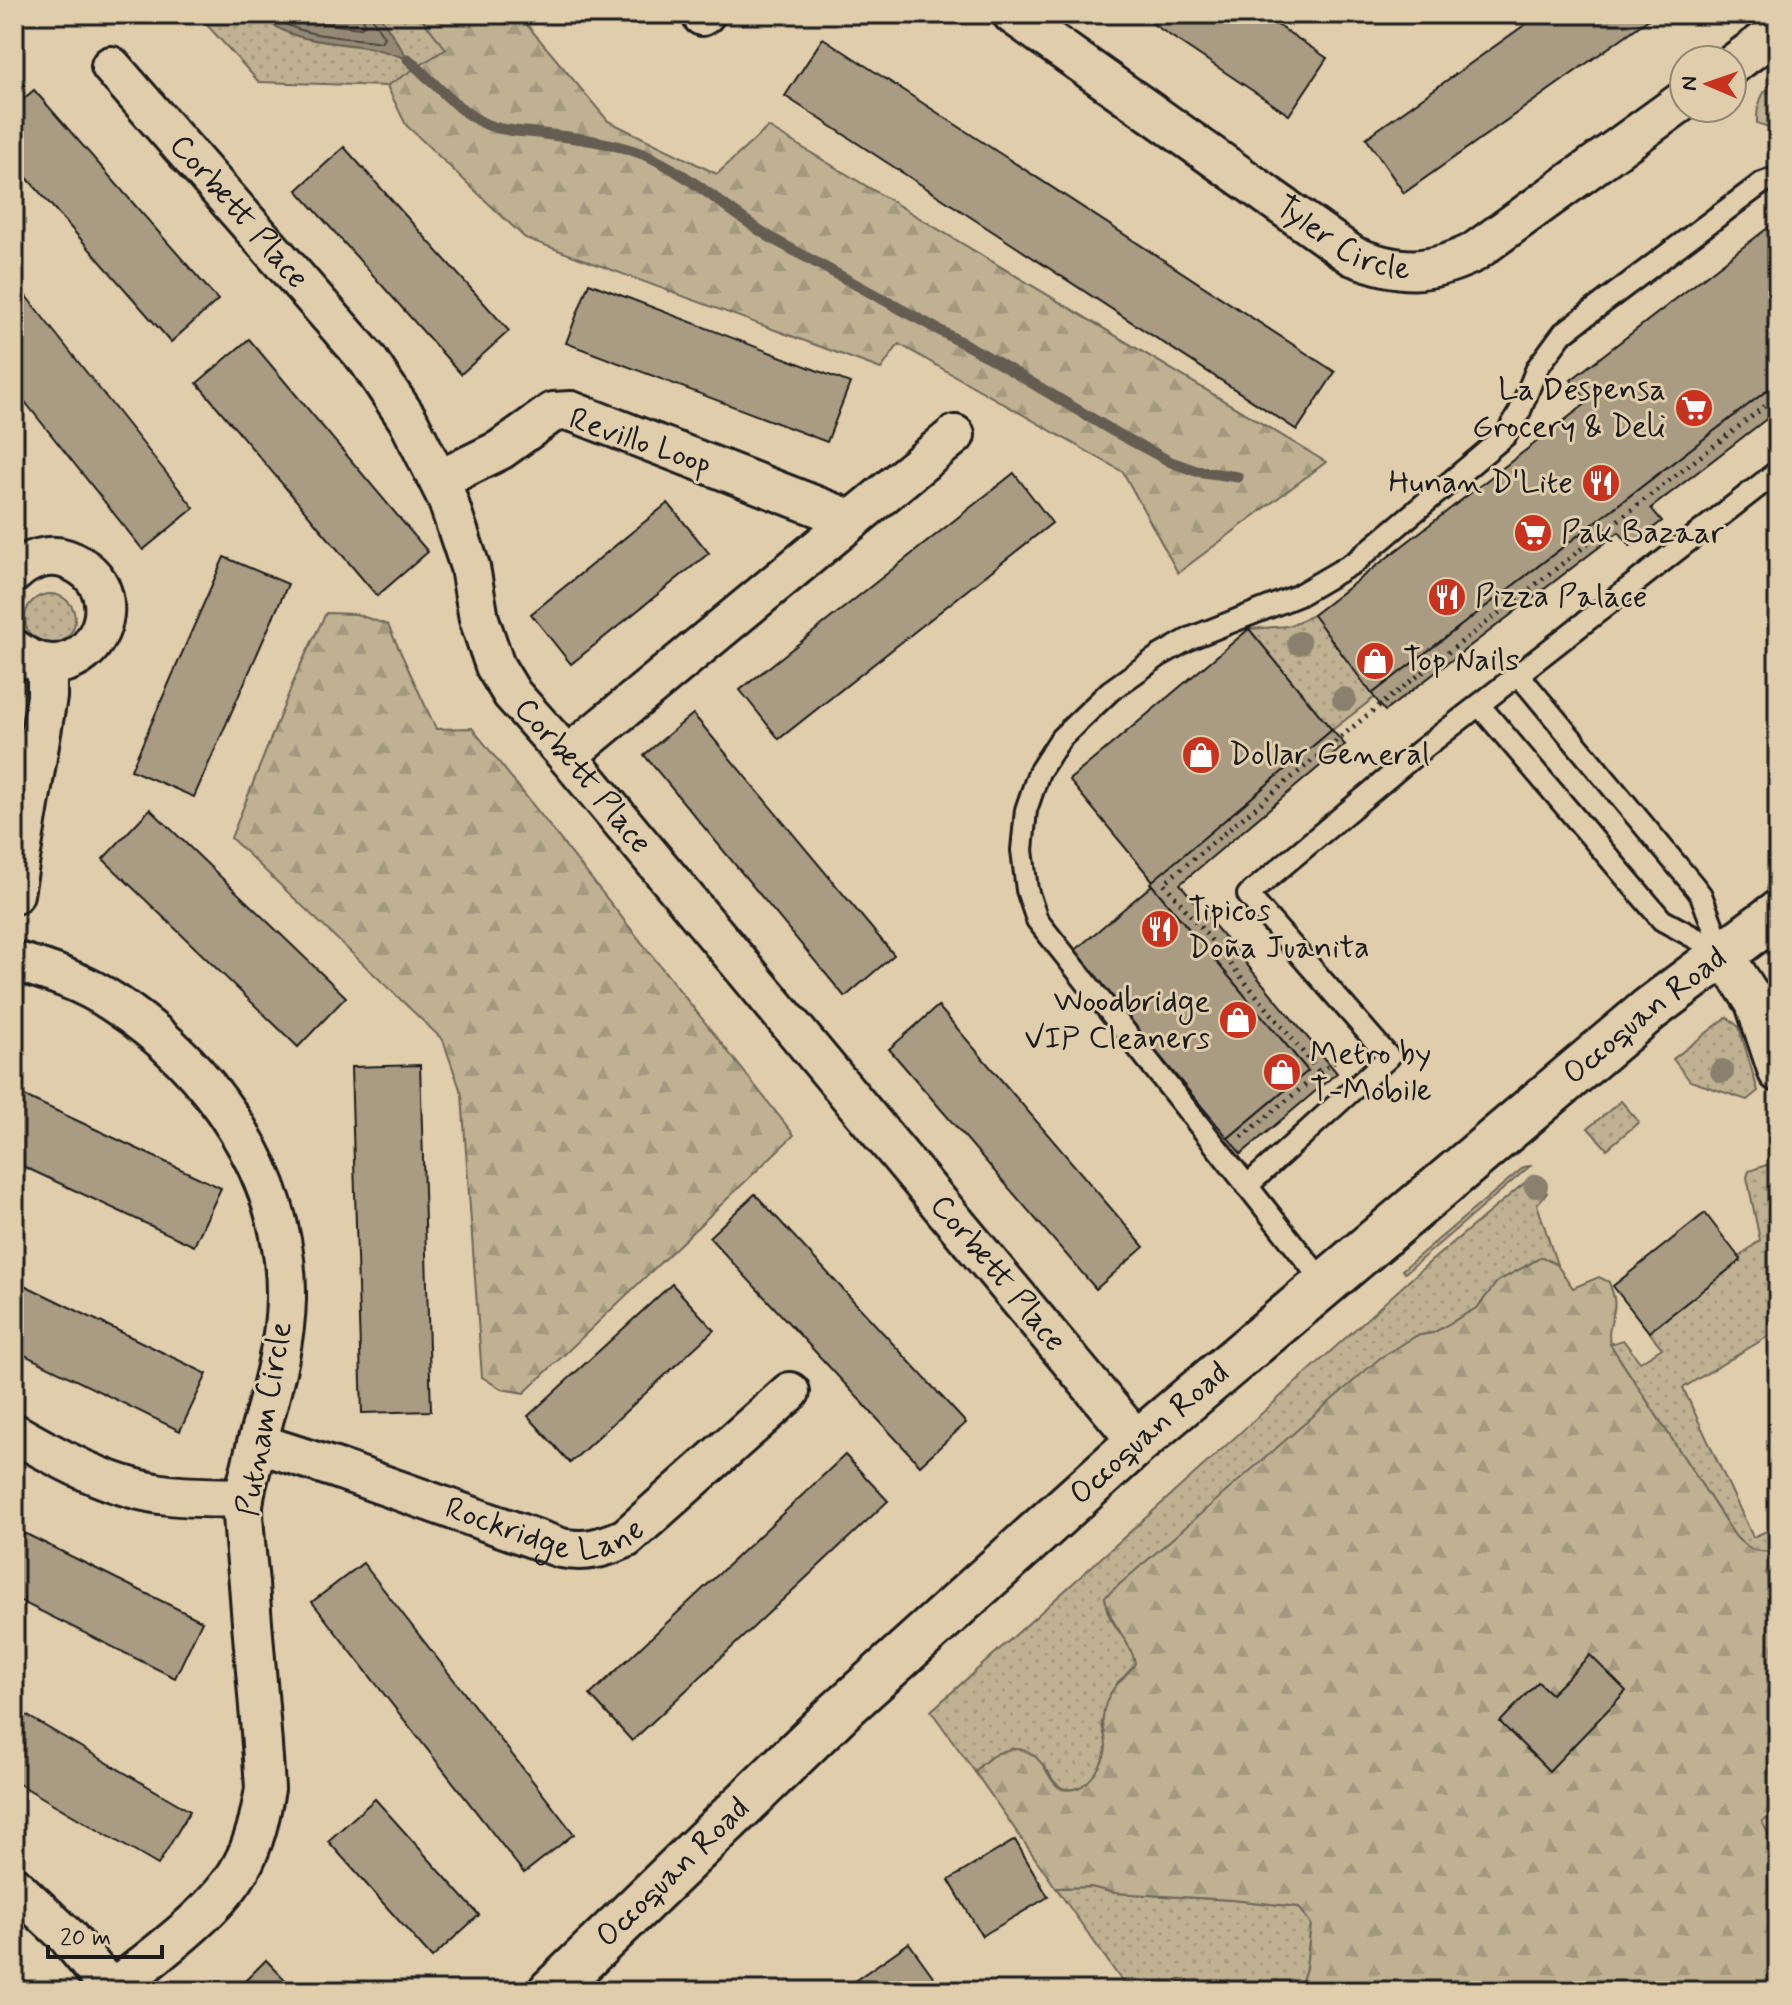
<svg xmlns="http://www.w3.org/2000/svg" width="1792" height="2005" viewBox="0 0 1792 2005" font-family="Mynerve,sans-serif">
<defs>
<pattern id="grass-dots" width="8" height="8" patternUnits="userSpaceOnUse" patternTransform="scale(2)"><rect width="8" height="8" fill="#c0b193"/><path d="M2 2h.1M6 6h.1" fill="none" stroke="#a4987e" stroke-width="1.8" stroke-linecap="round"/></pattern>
<pattern id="forest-firs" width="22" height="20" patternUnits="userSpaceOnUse" patternTransform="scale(2)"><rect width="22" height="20" fill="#c0b193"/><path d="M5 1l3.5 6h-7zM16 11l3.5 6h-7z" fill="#a4987e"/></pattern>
</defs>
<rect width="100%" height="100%" fill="#e0cdab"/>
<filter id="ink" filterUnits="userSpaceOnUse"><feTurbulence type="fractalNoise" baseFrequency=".0125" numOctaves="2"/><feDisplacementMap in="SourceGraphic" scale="16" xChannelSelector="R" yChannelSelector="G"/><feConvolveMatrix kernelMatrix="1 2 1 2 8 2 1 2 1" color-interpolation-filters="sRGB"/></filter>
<g filter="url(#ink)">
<g fill="url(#grass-dots)" stroke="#6e6658" stroke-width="2">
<path d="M197,14H418L447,49L387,86L259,82Z"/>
<circle cx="50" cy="619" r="25"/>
<path d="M1313,615L1375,697L1332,730L1249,629L1288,626Z"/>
<path d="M1727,1017L1739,1027L1758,1091L1747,1100L1690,1081L1673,1059Z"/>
<path d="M1621,1101L1639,1122L1607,1149L1588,1128Z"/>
<path d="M1778,1161V1287L1773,1307L1772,1334L1683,1388L1753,1537L1778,1526V1550C1758,1554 1749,1551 1735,1536L1610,1344L1623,1340L1640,1362L1662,1348L1649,1332L1741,1260L1739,1257L1760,1240L1747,1177L1749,1171Z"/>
<path d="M1530,1166L1405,1273L1402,1270L1524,1167Z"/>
<path d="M1534,1175L1547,1193L1537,1204L1557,1265L1542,1257L1497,1282L1478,1307L1433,1333L1416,1336L1105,1597C1106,1603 1106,1609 1109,1615C1114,1627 1137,1652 1135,1664C1133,1672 1124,1676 1118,1682C1114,1687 1113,1693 1111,1699C1108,1706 1103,1715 1102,1723C1102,1733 1109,1741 1107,1753C1100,1781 1064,1809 1048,1771L983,1763L975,1772L931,1711L1431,1261Z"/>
<path d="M1091,1887L1115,1893L1232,1900L1299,1907L1311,1924L1306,1968L1299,1991H1129L1056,1888Z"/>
</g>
<g fill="url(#forest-firs)" stroke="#6e6658" stroke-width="2">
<path d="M418,14H518L608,121L717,174L768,127L1326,462L1178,573L1123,472L899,344L881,369L525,238L406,125L387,86L446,49Z"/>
<path d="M1778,77V127L1774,129L1757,123C1756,106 1763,87 1778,77Z"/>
<path d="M326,613L356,614L388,625L436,729L472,728L794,1135L524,1393L501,1389L482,1377L462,1095L443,1040L231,838L299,668Z"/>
<path d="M1542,1257L1557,1265L1573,1288L1599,1277L1609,1282C1612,1291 1616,1300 1614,1310C1612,1323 1607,1330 1610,1344L1735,1536C1749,1551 1758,1554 1778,1550V1814L1762,1821L1778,1854V1991H1299L1306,1968L1311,1924L1299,1907L1232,1900L1115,1893L1091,1887L1056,1888L975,1772C992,1751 1021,1737 1042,1764C1048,1771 1051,1783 1060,1788C1066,1791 1072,1790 1078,1788C1086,1785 1091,1779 1096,1772C1118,1740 1095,1732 1106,1703C1111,1686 1126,1678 1135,1663C1131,1640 1109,1625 1105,1597L1380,1358L1416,1336L1433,1333L1478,1307L1497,1282Z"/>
</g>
<path fill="#958974" stroke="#655d51" stroke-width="2" d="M258,14H379L408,59C396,55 384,51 371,48C328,40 293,45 258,14Z"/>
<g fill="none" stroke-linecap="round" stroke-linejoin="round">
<g stroke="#4c483f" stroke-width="2">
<path d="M270,14C299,39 346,36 381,42L384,37L373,20V14"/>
<path d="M287,14L303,21L360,28L364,25L363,14"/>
</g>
<path stroke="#655d51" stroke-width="11" d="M408,59C431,79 460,114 488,125C505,132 525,131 543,134C577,138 613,142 645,155C687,172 732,214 773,239L990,358L1113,431L1171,462L1196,471L1238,477"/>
</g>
<g fill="#aa9c83" stroke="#1c1c1c" stroke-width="2">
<path d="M1138,14H1261L1327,58L1289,115Z"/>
<path d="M1540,14H1656L1404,193L1366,138Z"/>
<path d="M823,38L1335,372L1297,430L785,96Z"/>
<path d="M34,90L218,300L171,342L14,163V107Z"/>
<path d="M344,147L509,331L461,374L297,190Z"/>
<path d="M1778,220V382L1372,694L1313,615L1588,402L1571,380Z"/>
<path d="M14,281L194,508L143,550L14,388Z"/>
<path d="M589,283L850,383L827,442L566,343Z"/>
<path d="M249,339L428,552L377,596L197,383Z"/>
<path d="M1778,382V410L1651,508L1662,521L1630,546L1619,532L1385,711L1372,694Z"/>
<path d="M1014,473L1052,523L779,739L740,690Z"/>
<path d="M668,503L709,553L571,664L531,614Z"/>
<path d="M224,557L288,584L194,797L131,770Z"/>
<path d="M1249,629L1332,730L1153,881L1069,780Z"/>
<path d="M693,714L894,955L845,997L644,755Z"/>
<path d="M1332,730L1345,745L1180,884L1337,1073L1241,1154L1228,1138L1308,1071L1150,883Z"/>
<path d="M150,809L346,997L298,1047L103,859Z"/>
<path d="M1152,885L1308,1071L1228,1138L1073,952Z"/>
<path d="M938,1006L1144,1247L1096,1289L889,1049Z"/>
<path d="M420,1065L431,1411L362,1413L351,1067Z"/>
<path d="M14,1091L221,1188L194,1246L14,1162Z"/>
<path d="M755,1194L966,1423L920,1465L709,1237Z"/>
<path d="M1705,1213L1741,1260L1649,1332L1613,1286Z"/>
<path d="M14,1280L207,1374L180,1431L14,1350Z"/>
<path d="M672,1284L714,1330L570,1463L528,1416Z"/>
<path d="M845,1455L888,1501L632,1741L590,1695Z"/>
<path d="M14,1528L202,1621L175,1678L14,1598Z"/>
<path d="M363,1563L574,1834L524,1873L312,1602Z"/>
<path d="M1590,1655L1626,1691L1549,1771L1500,1722L1538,1682L1551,1694Z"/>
<path d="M14,1708L190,1811L158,1865L14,1781Z"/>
<path d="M375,1799L479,1915L432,1958L328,1841Z"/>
<path d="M1015,1840L1048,1897L982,1936L949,1880Z"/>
<path d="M909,1943L942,1989L939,1991H859L853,1982Z"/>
<path d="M266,1960L296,1991H235Z"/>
</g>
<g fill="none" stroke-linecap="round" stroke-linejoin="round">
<defs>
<g id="service">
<path d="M1518,674L1695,887L1701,895L1723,953"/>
<path d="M1479,705L1662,920L1723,953"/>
<path d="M1247,1186L1389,1057L1248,895L1420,751L1778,471"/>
<path d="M1324,1283L1037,920L1027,890L1022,850L1026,810L1039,772L1061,738L1110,691L1159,656L1191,638L1297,596L1355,562L1506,435L1520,411L1537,368L1563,333L1762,183L1778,177"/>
</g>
<g id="minor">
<path id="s1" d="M1012,14L1353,256C1400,274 1427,275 1473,253L1684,100"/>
<path d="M702,16L705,14"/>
<path d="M1732,65L1778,31"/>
<path id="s2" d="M111,66L368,360L408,420L447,498L470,567L479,619L495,666L512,694L567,756L1138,1442"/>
<path d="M439,480L500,450L553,412L571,411L852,520"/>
<path d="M14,573C27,560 48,553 66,559C146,587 87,705 14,649"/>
<path d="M567,756L955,435"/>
<path d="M14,894L47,697V665"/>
<path d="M1723,953L1755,1003L1778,1072"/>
<path d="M14,961C49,971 83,982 114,1003C212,1067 288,1178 286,1299C285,1353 266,1407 253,1459C250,1474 244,1490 243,1506C243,1532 247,1559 249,1584C254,1653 261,1721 265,1789C260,1817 255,1842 241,1867C219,1910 149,1960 110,1991"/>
<path d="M14,1433C63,1461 113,1489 169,1495C194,1498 220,1497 244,1498"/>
<path id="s3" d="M257,1443L338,1469L561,1548C585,1553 603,1548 626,1538L790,1392"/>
<path d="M14,1886L67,1936L112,1991"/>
</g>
<g id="secondary">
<path id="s4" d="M551,1991L839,1712L1138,1442L1650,1009L1778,913"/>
</g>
</defs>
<use href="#service" stroke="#1c1c1c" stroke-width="26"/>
<use href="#minor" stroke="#1c1c1c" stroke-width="44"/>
<use href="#secondary" stroke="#1c1c1c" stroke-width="50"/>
<g stroke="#1c1c1c" stroke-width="5" stroke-dasharray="2 6" stroke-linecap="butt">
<path d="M1320,1073L1345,1053"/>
<path d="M1242,1137L1320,1073L1164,883L1365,717L1778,396"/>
</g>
<use href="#service" stroke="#e0cdab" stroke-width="20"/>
<use href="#minor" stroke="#e0cdab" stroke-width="38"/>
<use href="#secondary" stroke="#e0cdab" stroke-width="44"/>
</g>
<g fill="#8b806d">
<circle cx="1299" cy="643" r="12"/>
<circle cx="1344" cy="699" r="12"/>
<circle cx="1722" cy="1071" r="12"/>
<circle cx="1536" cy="1186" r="12"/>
</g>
</g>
<defs>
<symbol id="supermarket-disc" viewBox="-11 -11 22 22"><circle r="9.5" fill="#c8321e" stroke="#e0cdab"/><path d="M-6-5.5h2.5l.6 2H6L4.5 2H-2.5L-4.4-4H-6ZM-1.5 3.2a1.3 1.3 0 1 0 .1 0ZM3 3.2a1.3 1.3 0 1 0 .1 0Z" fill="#fff"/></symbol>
<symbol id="restaurant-disc" viewBox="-11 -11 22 22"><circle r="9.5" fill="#c8321e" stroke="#e0cdab"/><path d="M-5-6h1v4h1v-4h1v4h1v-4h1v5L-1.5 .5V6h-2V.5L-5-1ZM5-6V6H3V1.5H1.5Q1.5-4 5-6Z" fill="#fff"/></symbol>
<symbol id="shop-disc" viewBox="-11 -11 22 22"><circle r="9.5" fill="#c8321e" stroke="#e0cdab"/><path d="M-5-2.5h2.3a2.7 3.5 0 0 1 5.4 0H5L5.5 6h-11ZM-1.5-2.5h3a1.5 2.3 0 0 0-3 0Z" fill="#fff"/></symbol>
</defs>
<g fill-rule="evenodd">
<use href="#supermarket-disc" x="1672" y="386" width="44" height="44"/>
<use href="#restaurant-disc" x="1579" y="461" width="44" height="44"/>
<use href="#supermarket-disc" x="1511" y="511" width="44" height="44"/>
<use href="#restaurant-disc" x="1425" y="575" width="44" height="44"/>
<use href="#shop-disc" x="1353" y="639" width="44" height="44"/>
<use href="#shop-disc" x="1179" y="733" width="44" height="44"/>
<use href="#restaurant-disc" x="1138" y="907" width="44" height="44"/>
<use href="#shop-disc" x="1216" y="998" width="44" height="44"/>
<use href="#shop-disc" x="1260" y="1050" width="44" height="44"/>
</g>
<g text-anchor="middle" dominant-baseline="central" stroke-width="6" stroke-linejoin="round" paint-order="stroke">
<g font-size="32" fill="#1c1c1c" stroke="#e0cdab">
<text stroke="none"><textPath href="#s2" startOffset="194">Corbett Place</textPath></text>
<text stroke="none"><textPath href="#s1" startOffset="402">Tyler Circle</textPath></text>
<text transform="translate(640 442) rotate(19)">Revillo Loop</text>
<text stroke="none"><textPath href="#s2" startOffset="866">Corbett Place</textPath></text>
<text stroke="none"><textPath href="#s4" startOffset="1466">Occoquan Road</textPath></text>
<text stroke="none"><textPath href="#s2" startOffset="1514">Corbett Place</textPath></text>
<text transform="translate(265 1419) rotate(-80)">Putnam Circle</text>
<text stroke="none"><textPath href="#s4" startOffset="818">Occoquan Road</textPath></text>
<text stroke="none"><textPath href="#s3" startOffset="304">Rockridge Lane</textPath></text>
<text stroke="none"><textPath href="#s4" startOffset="170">Occoquan Road</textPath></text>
</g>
<g font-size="32" fill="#1c1c1c" stroke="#e0cdab" text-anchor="start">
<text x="1666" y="390" text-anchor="end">La Despensa<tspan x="1666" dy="37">Grocery &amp; Deli</tspan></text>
<text x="1573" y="483" text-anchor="end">Hunan D'Lite</text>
<text x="1561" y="533">Pak Bazaar</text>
<text x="1475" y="597">Pizza Palace</text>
<text x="1403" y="661">Top Nails</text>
<text x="1229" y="755">Dollar General</text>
<text x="1188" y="911">Tipicos<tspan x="1188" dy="37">Doña Juanita</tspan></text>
<text x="1210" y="1002" text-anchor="end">Woodbridge<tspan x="1210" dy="37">VIP Cleaners</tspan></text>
<text x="1310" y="1054">Metro by<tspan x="1310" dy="37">T-Mobile</tspan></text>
</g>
</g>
<rect width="1792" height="2005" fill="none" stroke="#e0cdab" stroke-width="48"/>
<rect x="24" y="24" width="1744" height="1957" fill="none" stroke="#1c1c1c" stroke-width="3" filter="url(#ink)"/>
<g transform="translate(1708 84) rotate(272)"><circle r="38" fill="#e0cdab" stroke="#928672" stroke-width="2"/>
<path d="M0-6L14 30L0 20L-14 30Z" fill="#c8321e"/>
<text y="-12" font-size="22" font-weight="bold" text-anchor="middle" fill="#1c1c1c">N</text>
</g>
<path d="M48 1945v12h114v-12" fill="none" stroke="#1c1c1c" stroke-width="4"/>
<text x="60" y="1945" font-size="24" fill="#1c1c1c" stroke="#e0cdab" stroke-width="6" paint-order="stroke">20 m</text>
</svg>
